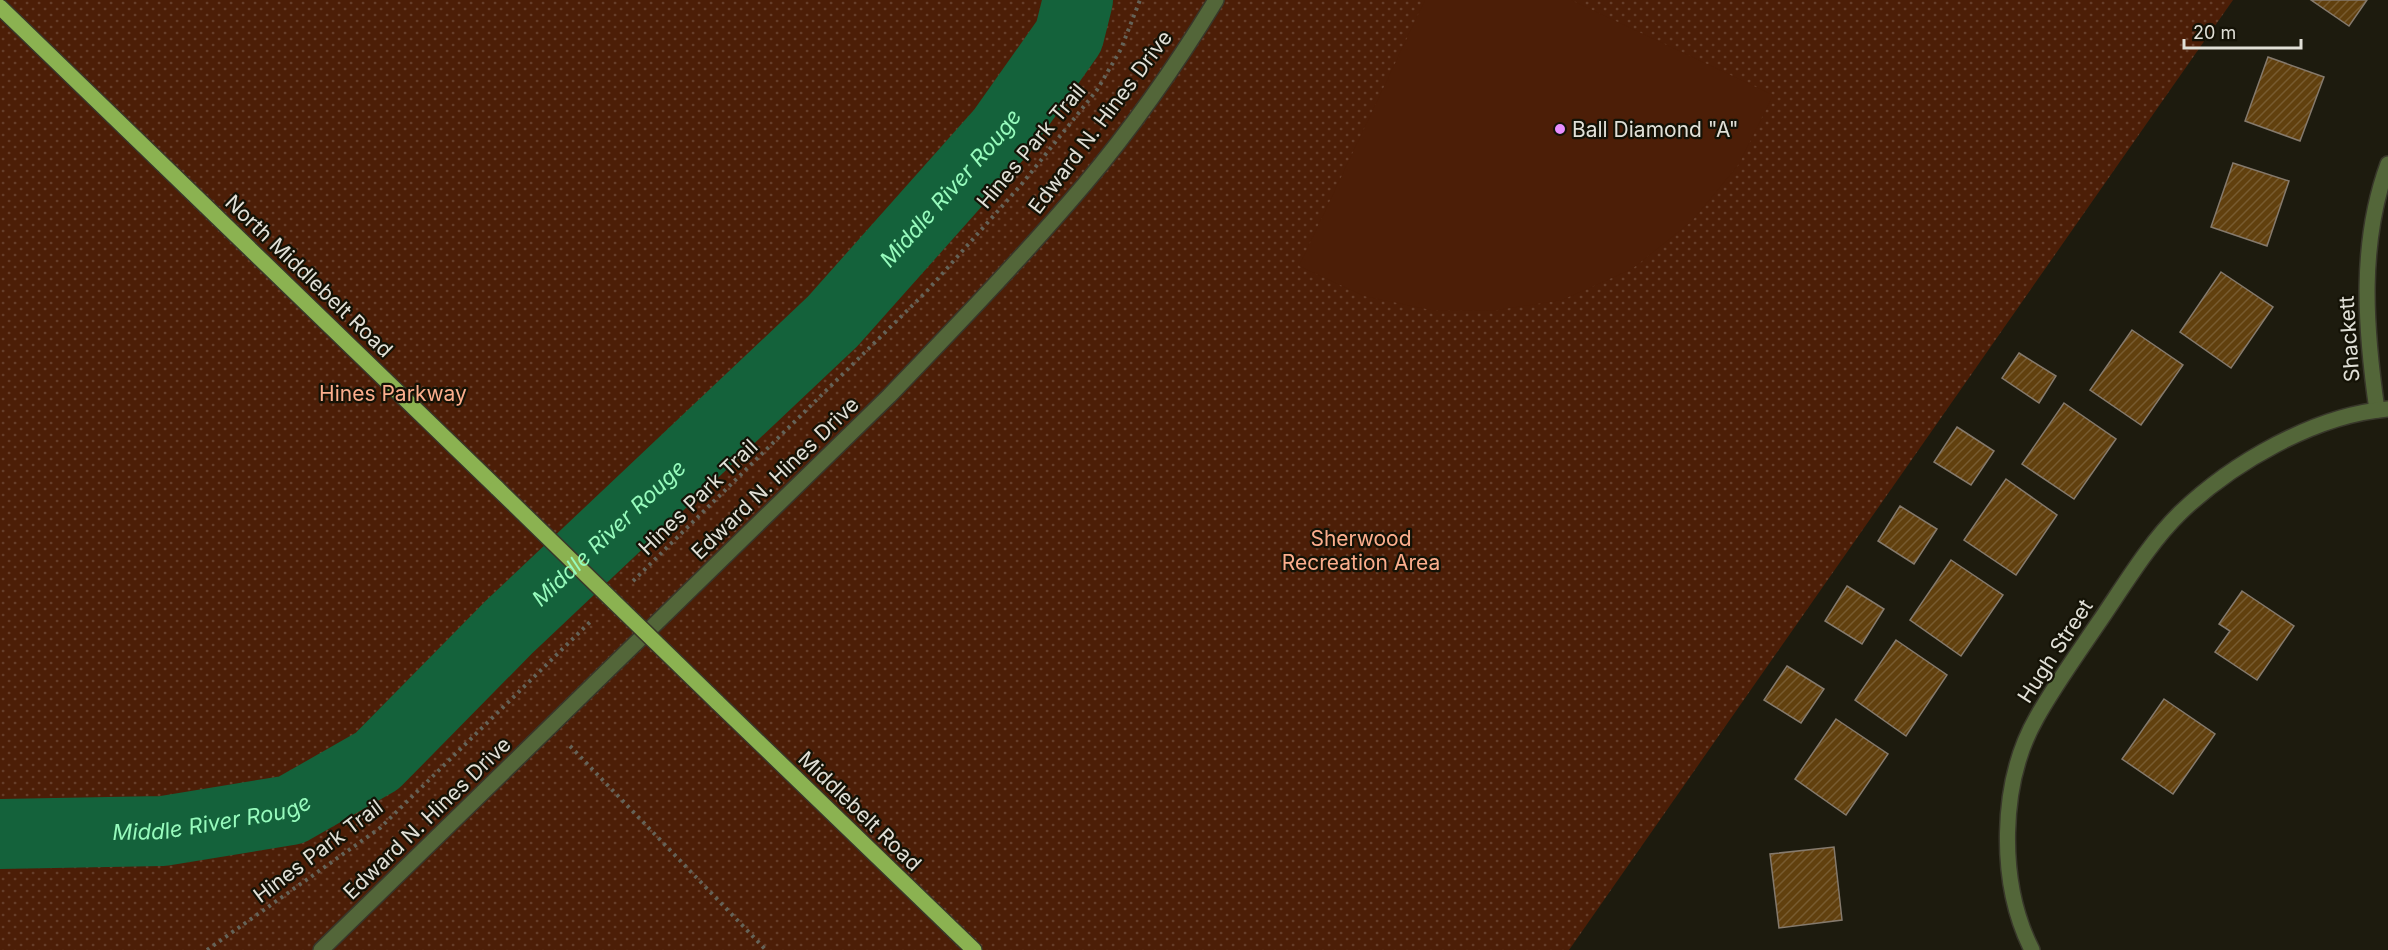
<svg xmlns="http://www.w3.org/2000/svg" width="2388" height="950" viewBox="0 0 2388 950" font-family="Inter,sans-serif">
<defs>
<pattern id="green-dots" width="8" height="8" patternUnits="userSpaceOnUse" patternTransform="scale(1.5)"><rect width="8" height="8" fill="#4c1e07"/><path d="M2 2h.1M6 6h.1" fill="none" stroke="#663e2a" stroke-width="1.8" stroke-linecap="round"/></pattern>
<pattern id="building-hatch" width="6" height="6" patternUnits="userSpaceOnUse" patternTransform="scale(1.5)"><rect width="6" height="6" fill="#61400e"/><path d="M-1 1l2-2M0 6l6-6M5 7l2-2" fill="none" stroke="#775b30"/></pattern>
</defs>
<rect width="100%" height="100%" fill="#1d1b0e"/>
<path fill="url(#green-dots)" d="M0,0H2233L1569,950H0Z"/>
<path fill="#4c1e07" d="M1425,0H1571L1773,95L1739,164L1692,221L1632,269L1562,300L1491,311L1431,310L1364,296L1299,266Z"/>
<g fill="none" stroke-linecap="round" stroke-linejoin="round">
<path stroke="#14623b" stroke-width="70" id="s1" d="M0,834L163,831L291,810L377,761L509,627L833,321L1002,131L1069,36L1078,0"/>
</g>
<g fill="url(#building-hatch)" stroke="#857a6d" stroke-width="1.5">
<path d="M2311,0H2367L2349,26Z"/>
<path d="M2268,57L2324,77L2300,141L2245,121Z"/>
<path d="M2233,163L2289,181L2267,246L2211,227Z"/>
<path d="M2221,272L2273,307L2231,368L2180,332Z"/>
<path d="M2132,330L2183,365L2141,425L2090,390Z"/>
<path d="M2019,353L2056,376L2039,403L2002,378Z"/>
<path d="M2064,403L2116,439L2074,499L2022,464Z"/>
<path d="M1957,427L1994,451L1971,485L1934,462Z"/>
<path d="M2006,479L2057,515L2016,575L1964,540Z"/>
<path d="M1900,506L1937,529L1914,564L1878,541Z"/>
<path d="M1951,560L2003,595L1961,656L1910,620Z"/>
<path d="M1847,586L1884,609L1862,644L1825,621Z"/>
<path d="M2242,591L2294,626L2257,680L2215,652L2230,631L2219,624Z"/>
<path d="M1896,640L1947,675L1906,736L1855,700Z"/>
<path d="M1787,666L1824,689L1801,723L1764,700Z"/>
<path d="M2164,699L2215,734L2173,794L2122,759Z"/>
<path d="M1836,719L1888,754L1846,815L1795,779Z"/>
<path d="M1834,847L1842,920L1779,928L1770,854Z"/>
</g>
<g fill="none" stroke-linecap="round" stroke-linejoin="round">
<defs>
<g id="minor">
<path d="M2377,410C2365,327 2359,243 2388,164"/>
<path d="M321,950L889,396C955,327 1022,258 1084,185C1132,128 1177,64 1216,0"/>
<path d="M2032,950C1998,883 1999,783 2037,717C2055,685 2078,653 2099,622C2123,587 2150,542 2180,513C2232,463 2315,415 2388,409"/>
</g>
<g id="major">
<path d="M0,7L497,488"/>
<path d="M717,702L974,950"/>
</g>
</defs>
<use href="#minor" stroke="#38372a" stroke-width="18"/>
<use href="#major" stroke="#38372a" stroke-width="18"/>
<g stroke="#656358" stroke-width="4" stroke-dasharray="3 4.5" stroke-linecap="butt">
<path d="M633,581L926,292L1021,185L1097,90L1121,49L1140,0"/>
<path d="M570,746L766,950"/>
<path d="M207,950L380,828L592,620"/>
</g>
<use href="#minor" stroke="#536639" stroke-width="15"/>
<use href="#major" stroke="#8bb251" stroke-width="15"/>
<defs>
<path id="major-bridge" d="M497,488L717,702"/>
</defs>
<use href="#major-bridge" stroke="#38372a" stroke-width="18" stroke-linecap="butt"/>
<use href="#major-bridge" stroke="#8bb251" stroke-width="15"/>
</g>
<circle fill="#e88eff" stroke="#141206" stroke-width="2" cx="1560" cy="129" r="6"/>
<g text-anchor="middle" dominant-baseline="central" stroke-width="4.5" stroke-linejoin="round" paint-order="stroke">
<g font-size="21" fill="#e1e0d7" stroke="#141206">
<text transform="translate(1100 122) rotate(-53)">Edward N. Hines Drive</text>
<text transform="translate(1031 146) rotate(-50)">Hines Park Trail</text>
<text transform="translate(309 276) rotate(44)">North Middlebelt Road</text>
<text transform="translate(2349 339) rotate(-94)">Shackett</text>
<text transform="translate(775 478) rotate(-44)">Edward N. Hines Drive</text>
<text transform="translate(698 497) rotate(-44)">Hines Park Trail</text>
<text transform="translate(2055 651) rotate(-57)">Hugh Street</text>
<text transform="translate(860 811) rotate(44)">Middlebelt Road</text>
<text transform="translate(427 818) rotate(-44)">Edward N. Hines Drive</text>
<text transform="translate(318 851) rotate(-37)">Hines Park Trail</text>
</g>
<g font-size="21" fill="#e1e0d7" stroke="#141206" text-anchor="start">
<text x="1572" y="129">Ball Diamond "A"</text>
</g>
<g font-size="21" fill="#fcae8d" stroke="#141206">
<text x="393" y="393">Hines Parkway</text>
<text x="1361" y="538">Sherwood<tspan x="1361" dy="24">Recreation Area</tspan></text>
</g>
<g font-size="22" font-style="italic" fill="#97fbbd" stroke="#141206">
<text stroke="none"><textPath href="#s1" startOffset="1203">Middle River Rouge</textPath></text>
<text stroke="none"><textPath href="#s1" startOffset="717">Middle River Rouge</textPath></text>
<text stroke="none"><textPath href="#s1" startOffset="213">Middle River Rouge</textPath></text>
</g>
</g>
<path d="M2184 39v9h117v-9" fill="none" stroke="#e1e0d7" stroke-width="3"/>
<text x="2193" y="39" font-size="18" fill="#e1e0d7" stroke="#141206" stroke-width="4.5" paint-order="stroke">20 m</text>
</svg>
